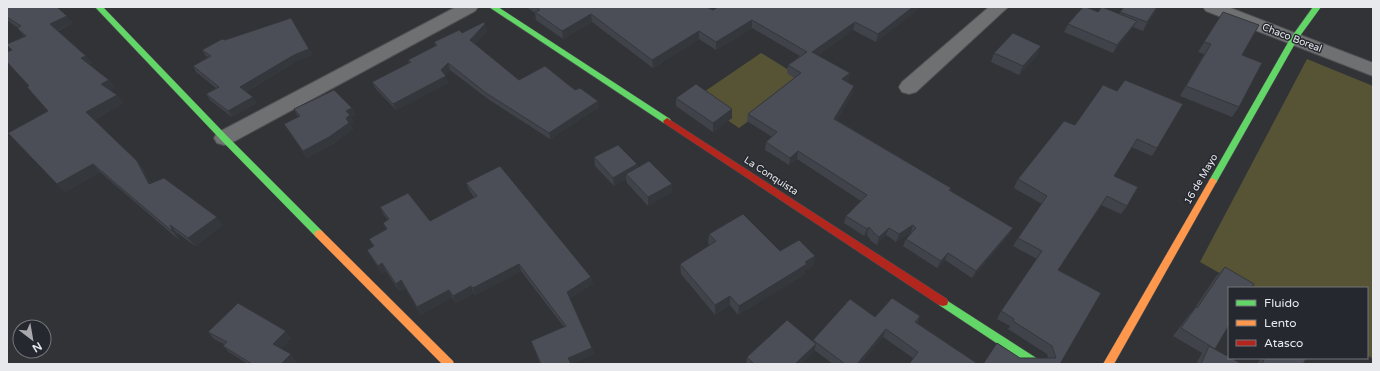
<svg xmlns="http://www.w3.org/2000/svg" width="1380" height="371" viewBox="0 0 1380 371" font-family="'Varela Round',sans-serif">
<rect width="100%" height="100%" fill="#313337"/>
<g fill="#575436">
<path d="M761,53L805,80L739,128L695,98Z"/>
<path d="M1307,59L1373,86V359L1367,355V288H1246L1200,262Z"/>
</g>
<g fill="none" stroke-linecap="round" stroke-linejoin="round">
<defs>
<g id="street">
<path d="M456,7H478L475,11L231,143L224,145L217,143L214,138L217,133Z"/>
<path d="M989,7H1008L916,92L909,94L902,92L899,87L902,82Z"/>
<path d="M1203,7H1228L1373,63V76L1206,11Z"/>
</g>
<g id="fast">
<path d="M95,7H103L227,136L322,231L324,234L322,237H316L221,140Z"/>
<path d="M489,7H498L670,119L671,121L670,123H664Z"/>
<path d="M1313,7H1321L1297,40L1216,183H1210L1209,181L1210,179L1290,39Z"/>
<path d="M943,298L1041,361L1042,364H1028L939,305L938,302L939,299Z"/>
</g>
<g id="slow">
<path d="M1213,178L1217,181L1114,364H1103L1210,179Z"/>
<path d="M319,230L322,231L453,361L454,364H442L316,237L314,234L316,231Z"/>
</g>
<path id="jam" d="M667,118L947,299L948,302L947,305L943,306L939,305L664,123L663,121Z"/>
</defs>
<use href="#street" stroke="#505154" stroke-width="2"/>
<use href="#fast" stroke="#505154" stroke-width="1"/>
<use href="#slow" stroke="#505154" stroke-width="1"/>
<use href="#jam" stroke="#505154" stroke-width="1"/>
<use href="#street" fill="#6f7072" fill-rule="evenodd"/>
<use href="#fast" fill="#63d668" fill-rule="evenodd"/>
<use href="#slow" fill="#ff974d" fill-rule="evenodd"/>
<use href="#jam" fill="#b3261e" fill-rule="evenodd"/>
</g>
<g fill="#40434a">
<path d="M9,7H57L73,23L58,31L86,56L92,63L89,65L109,80L115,88L110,90L117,95L123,103L94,120L137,161L143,169L151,184L223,225L195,246L176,232L179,240L100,172L65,192L8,133L48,111L29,87L12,50L7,45L24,36L17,28H18L7,20V8Z"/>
<path d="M526,7H707L713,10L718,7H920L876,42L853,30L818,55L850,73L848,81L847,82L854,86L852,94L837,120L951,188L950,191L1009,235L972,278L945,260L937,268L903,246L906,239L911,233V232L896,242L886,235L877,245L871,241L867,235L864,236L844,223L846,216L861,201L797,159L789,165L765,150L766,142L772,137L747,121L748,114L794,78L787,73L788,65L800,56L752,28L716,50L699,39L653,68L592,22L563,39L536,20L535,13Z"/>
<path d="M1158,7L1143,31L1133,27L1113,53L1064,32L1068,24L1098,12L1119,14L1120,12Z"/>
<path d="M1223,12L1242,55L1239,107L1232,117L1180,96L1204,54L1198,52Z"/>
<path d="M487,31L475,44L519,80L575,90L598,101L599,107L550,139L488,99L450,70L445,75L448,83L396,110L375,88L372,82L409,63L408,60L435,46L434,42L462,33Z"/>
<path d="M225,40L309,49L312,55L297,61L246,92L253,97L256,103L232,117L210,100L206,94L216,88L196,72L193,66L208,57L206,56L202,50Z"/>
<path d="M994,53L1038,55L1019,75L991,62Z"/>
<path d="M1103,85L1157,148L1152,156L1131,147L1114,176L1127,206L1121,214L1101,205L1058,270L1060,364L1020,358H1048L1047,354L1008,329L1010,326L997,319L1001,311L1037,259L1013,246L1018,238L1042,204L1014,188L1018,179L1075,125Z"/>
<path d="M676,98L732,109V118L713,132L676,106Z"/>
<path d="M352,108L355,115L351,117L353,122L350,124L353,129L333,144L307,158L288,130L284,124L298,117L294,109Z"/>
<path d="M594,157L637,164L638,168L672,192L648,206L627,183L626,179L614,186L595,166Z"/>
<path d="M466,183L591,277L593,284L570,298L592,348L594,354L571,364H540L531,341L564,327L521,271L475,295L474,293L456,303L452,297L421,315L405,288L399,291L386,271L382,273L371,257L367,250L373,246L369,239L386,229L383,223L388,220L384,215L380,207L430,221L474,197L469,190Z"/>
<path d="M709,234L780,251L815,256L813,266L805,270V274L738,315L730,305L715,315L681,274L680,264L710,245L708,244Z"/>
<path d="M1225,267L1214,349L1242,364H1196L1202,353L1173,336L1189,315L1194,309L1217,275Z"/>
<path d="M920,316L917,323L978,364L913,358L883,337L860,364H833L814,350V352L801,364H746L747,357L812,341L813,340L875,317Z"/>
<path d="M208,332L291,338L281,349L296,361L294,364H248L229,352L223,346L224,344L214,339Z"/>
<path d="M1261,358H1304L1303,364H1257Z"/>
</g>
<g fill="#34373c">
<path d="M913,7H920L876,42L878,34Z"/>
<path d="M1157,7H1158L1143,31L1147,22Z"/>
<path d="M591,14L592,22L563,39L562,31Z"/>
<path d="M67,16L73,23L56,31L50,24Z"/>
<path d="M752,20V28L716,50V42Z"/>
<path d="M1137,21L1132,29L1113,53L1117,45Z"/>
<path d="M855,22L853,30L811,60L812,52Z"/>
<path d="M485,24L487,31L472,47L470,40Z"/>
<path d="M699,31V39L653,68L652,60Z"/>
<path d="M1041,46L1038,55L1019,75L1023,66Z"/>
<path d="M309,49L312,55L297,61L244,93L240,87L294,55Z"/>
<path d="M86,56L92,63L87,66L81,58Z"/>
<path d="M448,63L450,70L443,77L441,70Z"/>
<path d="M850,73L848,81L841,87L842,79Z"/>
<path d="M446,76L448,83L396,110L393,104Z"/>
<path d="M109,80L115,88L107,92L101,84Z"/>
<path d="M854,86L852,94L833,127L834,119Z"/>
<path d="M117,95L123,103L93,120L86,112Z"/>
<path d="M253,97L256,103L232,117L228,111Z"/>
<path d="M598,101L599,107L550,139L549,133Z"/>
<path d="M352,108L355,115L351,117L353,122L350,124L353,129L333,144L307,158L303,151L346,118V111Z"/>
<path d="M732,109V118L713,132V123Z"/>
<path d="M798,151L797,159L789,165L790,158Z"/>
<path d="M137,161L143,169L155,192L149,184Z"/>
<path d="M93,164L100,172L65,192L57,184Z"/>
<path d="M637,164L638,173L626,174V179L614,186L613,178Z"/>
<path d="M672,184V192L648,206V197Z"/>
<path d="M217,217L223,225L195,246L188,238Z"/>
<path d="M170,225L176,232L179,240L173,232Z"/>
<path d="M913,225L911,232L896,242L899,234Z"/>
<path d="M869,227L867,235L864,236L867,229Z"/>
<path d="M889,228L886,235L877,245L879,237Z"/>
<path d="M1013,228L1009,235L972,278L976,271Z"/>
<path d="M948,253L945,260L937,268L941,261Z"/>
<path d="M815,256L813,266L805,270V274L738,315L739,306Z"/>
<path d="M382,263L386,271L382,273L378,266Z"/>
<path d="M519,264L521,271L475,295L473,288Z"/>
<path d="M591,277L593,284L568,299L567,292Z"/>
<path d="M401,280L405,288L399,291L396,284Z"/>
<path d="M471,286L474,293L456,303L453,296Z"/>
<path d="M449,290L452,297L421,315L417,307Z"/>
<path d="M730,296V305L715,315V305Z"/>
<path d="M886,329L883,337L860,364H857Z"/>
<path d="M286,331L291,338L279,351L273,344Z"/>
<path d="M816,344L814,352L801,364H795Z"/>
<path d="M592,348L594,354L571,364L568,358Z"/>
<path d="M291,354L296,361L294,364H283L282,363Z"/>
</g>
<g fill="#4b4e56" stroke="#34373c">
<path d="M9,7H57L67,16L50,24L86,56L81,58L109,80L101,84L117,95L86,112L137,161L149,184L164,178L217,217L188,238L170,225L173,232L93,164L57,184L8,133L48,111L27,87L29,86L7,62V52L12,50L7,45V44L26,36L17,28L21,26L7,17V8Z"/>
<path d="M536,7H707L713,10L718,7H913L878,34L855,22L812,52L850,73L842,79L854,86L834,119L951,188L949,190L1013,228L976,271L948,253L941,261L906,239L916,228L913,225L899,234L889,228L879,237L874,233L869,227L867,229L846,216L867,195L798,151L790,158L766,142L777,132L748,114L801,73L788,65L807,52L752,20L716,42L699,31L652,60L591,14L562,31L535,12L540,10Z"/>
<path d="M1083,7H1086L1098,12L1102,7L1137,21L1117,45L1068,24Z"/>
<path d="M1124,7H1157L1147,22L1120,12Z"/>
<path d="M1223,12L1259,25L1242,55L1262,63L1239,107L1186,86L1211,44L1204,42Z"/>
<path d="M291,18L309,49L294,55L240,87L253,97L228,111L206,94L219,87L193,66L211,56L202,50L222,39L225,40Z"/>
<path d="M484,22L485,24L470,40L519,80L545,66L575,90L580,88L598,101L549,133L486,93L448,63L441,70L446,76L393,104L372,82L411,62L408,60L437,45L434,42L459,30L462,33Z"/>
<path d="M1013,33L1041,46L1023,66L994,53Z"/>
<path d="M1125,80L1183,104L1157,148L1137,139L1114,176L1138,187L1127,206L1107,196L1058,270L1101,293L1060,364H983L997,343L1020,358H1056L1052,346L1013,321L1014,319L1001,311L1042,251L1018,238L1047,196L1018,179L1064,121L1075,125L1103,85L1117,91Z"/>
<path d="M696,84L732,109L713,123L676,98Z"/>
<path d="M334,90L352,108L346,111L350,115L346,118L349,123L329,137L303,151L284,124L300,116L294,109Z"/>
<path d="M618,145L637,164L613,178L594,157Z"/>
<path d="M649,161L672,184L648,197L626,174Z"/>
<path d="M500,166L591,277L567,292L592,348L568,358L571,364H541L531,341L566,326L519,264L473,288L471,286L453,296L449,290L417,307L401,280L396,284L382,263L378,266L367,250L374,246L369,239L387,229L383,223L389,219L380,207L408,193L430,221L477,196L466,183Z"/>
<path d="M743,214L780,251L799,240L815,256L805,262L807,264L739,306L730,296L715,305L680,264L716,241L709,234Z"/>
<path d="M1225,267L1254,284L1252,288H1229V325L1215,349L1181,328L1196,307L1197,308Z"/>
<path d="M892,298L920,316L915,322L978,364H909L918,352L886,329L857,364H845L813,340L850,299L875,317Z"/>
<path d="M238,303L286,331L273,344L291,354L282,363L284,364H252L223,346L227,342L208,332Z"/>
<path d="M787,320L816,344L795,364H754L747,357Z"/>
<path d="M1209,346L1229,357V358H1231L1242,364H1201Z"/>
<path d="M1265,358H1304L1306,359L1303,364H1262Z"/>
</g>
<g text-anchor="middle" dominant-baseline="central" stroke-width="3" stroke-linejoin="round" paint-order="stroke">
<g font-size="10" fill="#e7e9ed" stroke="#26282f">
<text transform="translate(1292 38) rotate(21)">Chaco Boreal</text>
<text transform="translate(771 176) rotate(33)">La Conquista</text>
<text transform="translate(1201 179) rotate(-60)">16 de Mayo</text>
</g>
</g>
<rect width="1380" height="371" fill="none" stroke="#e7e9ed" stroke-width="16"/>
<rect x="1228" y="287" width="140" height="72" fill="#26282f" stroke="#73757b"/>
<rect x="1236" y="300" width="20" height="6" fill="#63d668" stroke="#73757b"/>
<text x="1264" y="307" font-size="12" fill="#e7e9ed">Fluido</text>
<rect x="1236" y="320" width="20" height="6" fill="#ff974d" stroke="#73757b"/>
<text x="1264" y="327" font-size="12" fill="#e7e9ed">Lento</text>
<rect x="1236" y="340" width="20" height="6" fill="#b3261e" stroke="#73757b"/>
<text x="1264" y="347" font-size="12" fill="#e7e9ed">Atasco</text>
<g transform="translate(32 339) rotate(149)"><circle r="19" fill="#26282f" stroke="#73757b"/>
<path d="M0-3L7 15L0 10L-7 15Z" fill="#a7a9ad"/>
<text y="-6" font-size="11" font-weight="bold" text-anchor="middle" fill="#e7e9ed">N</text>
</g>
</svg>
